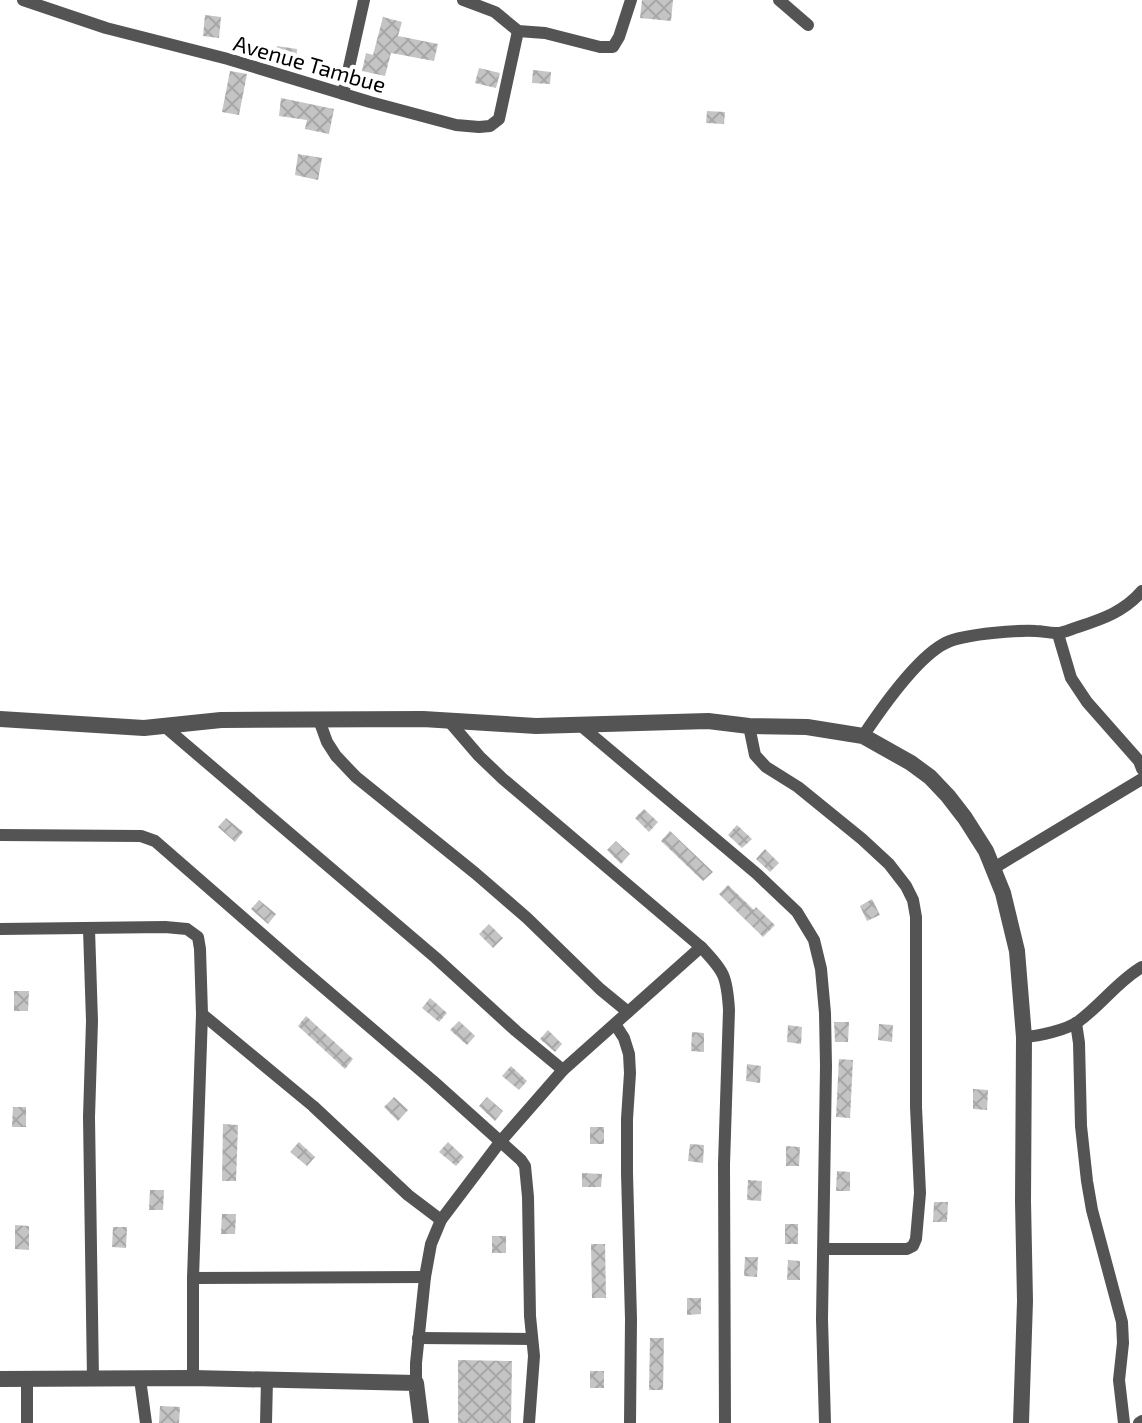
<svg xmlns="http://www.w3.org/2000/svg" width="1142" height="1423" viewBox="0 0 1142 1423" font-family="'Exo 2',sans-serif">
<defs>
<pattern id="building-cross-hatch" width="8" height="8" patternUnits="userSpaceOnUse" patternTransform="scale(2)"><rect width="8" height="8" fill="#c4c4c4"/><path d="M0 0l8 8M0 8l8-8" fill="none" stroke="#a7a7a7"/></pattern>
</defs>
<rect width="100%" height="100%" fill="#fff"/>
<g fill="url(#building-cross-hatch)">
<path d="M642,0H673L671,21L640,18Z"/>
<path d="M205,15L221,17L219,38L203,36Z"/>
<path d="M383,17L402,22L398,36L438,44L434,61L391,53L385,76L362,71L366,53L373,55Z"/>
<path d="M277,46L297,49L296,61L275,59Z"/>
<path d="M479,68L500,73L496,88L475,83Z"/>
<path d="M533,70L551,72L550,84L532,83Z"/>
<path d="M230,71L247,74L239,115L222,112Z"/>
<path d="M281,98L334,109L329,134L305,129L307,120L279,116Z"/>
<path d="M707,111L725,112L724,124L706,123Z"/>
<path d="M298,154L322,158L318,180L295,175Z"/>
<path d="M644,809L658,822L649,832L635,818Z"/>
<path d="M226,818L243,832L235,842L218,827Z"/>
<path d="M737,825L752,839L742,848L728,835Z"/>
<path d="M670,831L713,872L703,881L661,841Z"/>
<path d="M616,841L630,854L621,864L607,850Z"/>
<path d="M765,849L779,863L770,872L756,859Z"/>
<path d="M728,885L754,910L756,907L775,925L763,937L719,894Z"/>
<path d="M872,899L880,915L867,921L860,906Z"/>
<path d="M259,900L276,914L268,924L251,909Z"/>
<path d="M489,924L503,938L493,948L479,934Z"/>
<path d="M14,991H29L28,1011H14Z"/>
<path d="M430,998L447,1013L439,1022L422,1008Z"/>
<path d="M306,1016L353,1059L345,1069L298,1026Z"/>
<path d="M459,1021L475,1036L467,1045L450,1030Z"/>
<path d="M834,1022H849L848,1042H835Z"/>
<path d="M879,1024L893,1025L892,1042L878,1040Z"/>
<path d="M788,1025L802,1027L801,1044L787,1042Z"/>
<path d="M548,1030L562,1044L555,1052L540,1039Z"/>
<path d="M692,1032L704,1033V1052L691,1051Z"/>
<path d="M839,1059L853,1060L850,1118L836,1117Z"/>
<path d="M747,1064L761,1066L760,1083L746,1081Z"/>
<path d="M511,1066L527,1081L519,1090L502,1076Z"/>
<path d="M973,1089L988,1090L987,1110L973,1109Z"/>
<path d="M394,1097L408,1110L398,1121L384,1107Z"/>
<path d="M487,1097L503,1111L495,1121L479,1106Z"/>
<path d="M13,1107H26V1127H12Z"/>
<path d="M223,1124L238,1125L236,1181H222Z"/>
<rect x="590" y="1127" width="14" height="17"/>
<path d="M299,1142L315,1157L307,1166L290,1152Z"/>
<path d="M448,1142L464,1157L456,1166L439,1152Z"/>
<path d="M690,1144L704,1145L703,1163L688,1161Z"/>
<path d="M786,1146L800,1147L799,1166H786Z"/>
<path d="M837,1171L850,1172V1191H836Z"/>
<path d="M582,1173L602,1174L601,1187H582Z"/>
<path d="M748,1180L762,1181L761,1201L747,1200Z"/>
<path d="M150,1190H164L163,1210H149Z"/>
<path d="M934,1202H948L947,1222H933Z"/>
<path d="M222,1214H236L235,1234H221Z"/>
<rect x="785" y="1224" width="13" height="20"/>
<path d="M15,1225L29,1226V1250L15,1249Z"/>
<path d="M113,1227H127L126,1248L112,1247Z"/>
<rect x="492" y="1236" width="14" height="17"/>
<path d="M591,1244H605L606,1298H592Z"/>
<path d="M745,1257H758L757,1277L744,1276Z"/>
<path d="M788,1260L800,1261V1280H787Z"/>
<path d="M687,1298H701V1314L687,1315Z"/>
<path d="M650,1338H664L663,1390H649Z"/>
<path d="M458,1360L512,1361L511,1423H458Z"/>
<rect x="590" y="1371" width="14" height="17"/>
<path d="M160,1406L180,1407L179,1423H159Z"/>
</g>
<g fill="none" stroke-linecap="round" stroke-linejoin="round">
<g stroke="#545454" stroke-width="12">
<path d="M23,0L106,28L228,59L370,102L456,125L479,127L490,126L499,119L518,31"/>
<path d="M463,0L495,12L518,31L545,33L600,47H613L619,37L631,0"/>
<path d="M779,0L808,25"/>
<path d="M343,94L364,0"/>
<path d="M1058,634L1071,678L1087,702L1139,761L1142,769"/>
<path d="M319,720L327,742L336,756L356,777L475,873L527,918L600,989L628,1012"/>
<path d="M448,720L479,756L503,779L701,947C724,971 727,976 729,1010L724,1164L725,1423"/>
<path d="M580,725L757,874L797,912L814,940L821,969L825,1013L826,1066L822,1319L825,1423"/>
<path d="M164,726L436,958L516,1031L563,1070"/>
<path d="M749,726L755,755L766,767L798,787L862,839L889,864L906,886L913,900L916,917V1107L920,1193L916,1239L913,1246L907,1249H824"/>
<path d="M863,736C881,709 920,652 950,641C969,634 1016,630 1036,631C1042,631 1048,633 1055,633C1062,634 1071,629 1078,627C1103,619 1125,611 1142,591"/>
<path d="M0,835L141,836L155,841L295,963L433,1081L521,1160L525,1166L528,1197L530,1316L534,1356L529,1423"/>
<path d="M994,868L1142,779"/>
<path d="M0,929L165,927L187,929L198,937L200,949L202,1014L193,1278V1378"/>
<path d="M89,929L92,1021L89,1117L93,1379"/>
<path d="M202,1014L313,1106L408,1195L441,1220"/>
<path d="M1076,1023L1079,1043L1081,1126L1087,1181L1092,1210L1122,1322L1123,1343L1119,1380L1124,1423"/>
<path d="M615,1024L624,1038L629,1054L630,1073L627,1119V1173L631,1319L630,1423"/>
<path d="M1024,1037C1039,1036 1067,1030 1079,1021C1101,1005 1118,981 1142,967"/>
<path d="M193,1278L425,1277"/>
<path d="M418,1338L532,1339"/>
<path d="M140,1379L146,1423"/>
<path d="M416,1383V1363L425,1277L431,1244L441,1220L500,1142L563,1070L701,947"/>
<path d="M27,1423V1379"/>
<path d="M266,1423L267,1379"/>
<path d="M1139,1423L1142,1421"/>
</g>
<g stroke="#545454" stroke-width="16">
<path d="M0,719L144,728L221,720L423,719L536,726L708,721L749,726L807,727L863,736L911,763L930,777L948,796L965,818L986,851L1003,893L1017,951L1024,1037L1023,1201L1025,1301L1021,1423"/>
<path d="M0,1379L193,1378L416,1383L421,1423"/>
</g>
</g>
<g text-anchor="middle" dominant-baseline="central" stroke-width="8" stroke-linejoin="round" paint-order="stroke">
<g font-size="22" fill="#000" stroke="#fff">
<text transform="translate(310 63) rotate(16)">Avenue Tambue</text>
</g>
</g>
</svg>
